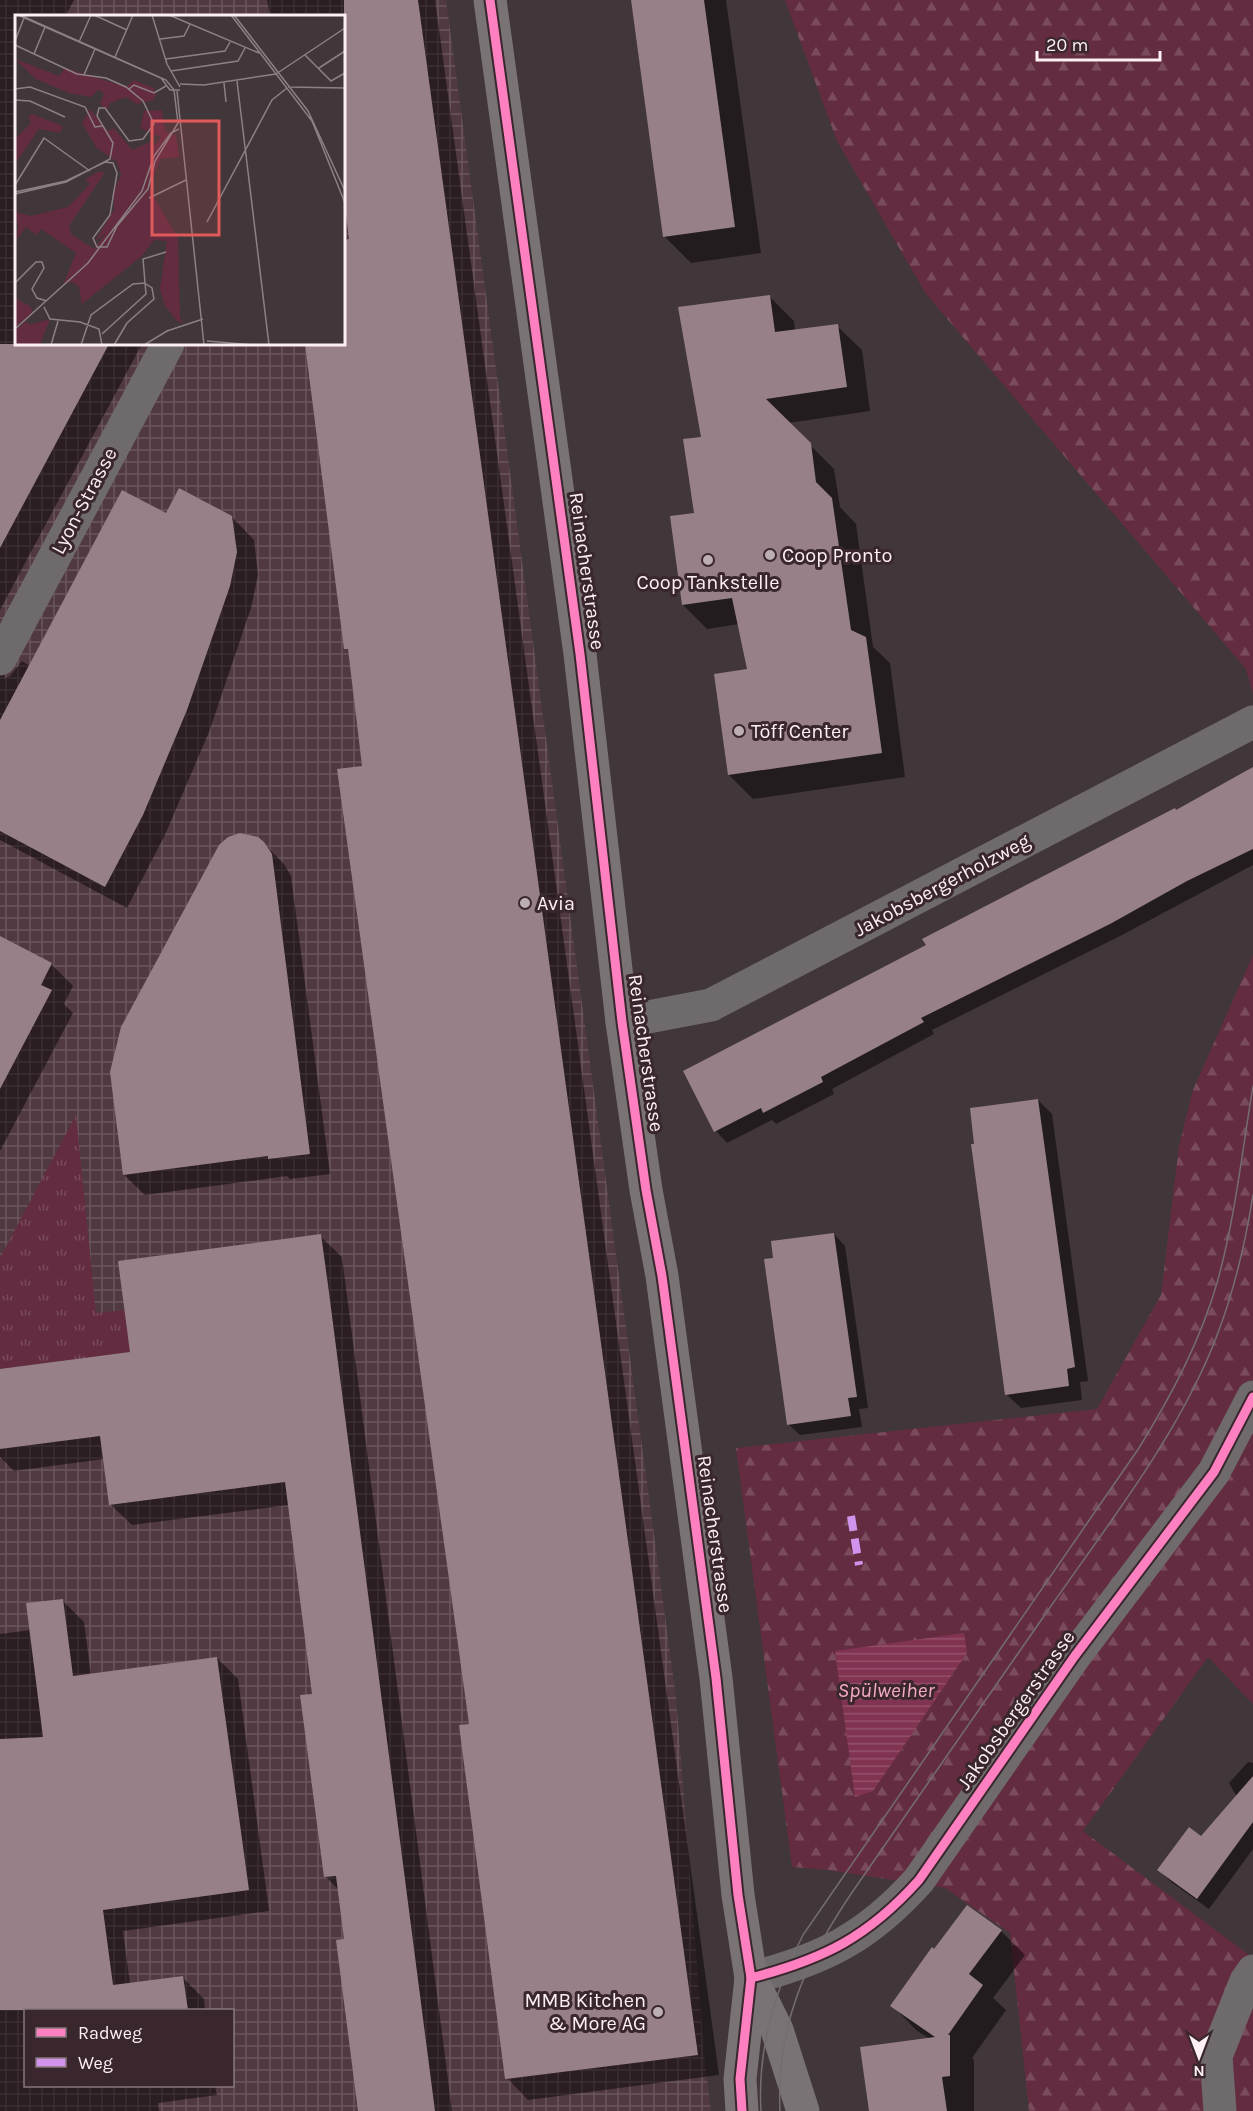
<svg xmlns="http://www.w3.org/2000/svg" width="1253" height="2111" viewBox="0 0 1253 2111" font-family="Karla,sans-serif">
<defs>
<pattern id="industrial-grid" width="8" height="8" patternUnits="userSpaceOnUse" patternTransform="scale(1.5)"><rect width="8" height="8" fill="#513941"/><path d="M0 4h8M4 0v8" fill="none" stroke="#6b565d"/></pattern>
<pattern id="grass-tufts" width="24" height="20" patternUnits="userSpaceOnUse" patternTransform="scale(1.5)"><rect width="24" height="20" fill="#632c41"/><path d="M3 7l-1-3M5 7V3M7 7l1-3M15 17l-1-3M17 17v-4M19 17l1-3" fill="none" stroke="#7a4b5d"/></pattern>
<pattern id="forest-firs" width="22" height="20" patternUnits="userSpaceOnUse" patternTransform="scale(1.5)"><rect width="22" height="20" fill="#632c41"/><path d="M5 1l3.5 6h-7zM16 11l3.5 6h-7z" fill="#7a4b5d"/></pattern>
<pattern id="water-rules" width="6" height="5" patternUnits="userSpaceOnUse" patternTransform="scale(1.5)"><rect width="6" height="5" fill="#813352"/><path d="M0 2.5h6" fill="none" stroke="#94516c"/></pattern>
</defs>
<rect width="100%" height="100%" fill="#413639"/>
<path fill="url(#industrial-grid)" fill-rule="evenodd" d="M0,0H446L676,1697L704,2053L711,2111H0ZM16,16H344V344H16ZM26,2010H232V2086H26Z"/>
<path fill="url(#grass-tufts)" d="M76,1115L96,1313L125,1310L130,1352L0,1369V1258Z"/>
<g fill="url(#forest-firs)">
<path d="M785,0H1253V694L1246,669L926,294L837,141Z"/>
<path d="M1253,955V1704L1208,1657L1083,1831L1253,1958V2111H1029L1010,1933L945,1888L828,1870L792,1867L736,1448L1097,1409L1161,1295L1179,1146L1193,1090Z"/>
</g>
<path fill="url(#water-rules)" d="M964,1633L967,1653L873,1791L855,1797L835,1651Z"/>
<g fill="#0007">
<path d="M0,0H74L67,13L71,16H16V344H142L0,610Z"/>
<path d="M267,0H435L719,2075L528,2100L507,2078L471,1725L364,767L350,652L346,648L307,344H344V241L351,240L344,189V16H270Z"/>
<path d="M631,0H726L761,253L691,263L664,236Z"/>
<path d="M769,296L794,321L795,331L837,326L862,350L870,411L788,423L834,469L840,507L856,524L873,647L890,663L905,777L753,799L729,775L749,670L739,624L707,629L683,605L695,514L703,439Z"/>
<path d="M167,515L232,517L254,540L258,575L251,608L209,732L164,837L127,908L0,840V656L9,665L4,678L10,676L22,661L30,666Z"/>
<path d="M1253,778V865L1122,935L932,1030L934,1034L832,1089L834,1094L776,1124L772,1120L727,1143L716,1131L928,946L1176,811Z"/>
<path d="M263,843L284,864L291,876L330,1174L290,1179L287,1176L145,1195L124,1175Z"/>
<path d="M0,937L51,964L73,986L64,1004L73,1013L0,1151Z"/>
<path d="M1038,1100L1052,1114L1088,1381L1080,1382L1082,1400L1021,1408L1007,1395Z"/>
<path d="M834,1234L845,1246L868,1408L859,1409L862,1427L800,1435L788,1424L775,1259Z"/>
<path d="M320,1236L342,1257L452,2111H359L346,1940L340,1891L325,1876L314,1695L289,1505L132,1525L110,1504L104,1459L14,1471L0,1457V1371L132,1354Z"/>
<path d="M62,1600L84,1622L91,1675L217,1658L238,1679L269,1911L123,1931L130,1984L183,1978L204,1999L205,2010H26V2086H215L217,2095L158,2103L159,2111H0V1634L31,1630Z"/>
<path d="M1248,1762L1253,1763V1849L1209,1909L1171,1882L1159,1870L1201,1839L1237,1797L1229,1783Z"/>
<path d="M1001,1931L1025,1955L993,1998L1006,2010L972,2058L974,2060V2111H870L930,2039L916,2030L892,2005L935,1951Z"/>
</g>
<g fill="#988088">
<path d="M344,0H418L698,2055L505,2079L459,1725L469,1724L337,769L362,766L348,649H344L305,344H344V240L349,239L344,199Z"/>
<path d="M631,0H704L735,227L663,237Z"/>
<path d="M770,295L775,332L838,324L847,387L766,399L811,443L816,482L832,498L851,630L866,637L882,753L728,775L714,674L747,669L732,598L682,605L670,516L694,513L683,439L701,437L678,307Z"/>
<path d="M0,344H109L0,548Z"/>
<path d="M179,488L232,516L237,552L230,586L187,710L143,815L105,887L0,831V720L122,490L166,513Z"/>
<path d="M1253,767V849L1187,881L1110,924L921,1018L924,1022L821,1077L823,1082L763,1113L761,1108L714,1132L683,1071L926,945L922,939L1175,808L1176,810Z"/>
<path d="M240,833L258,837L264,842L272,854L310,1154L268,1159V1156L123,1175L110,1072L121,1027L219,845L228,837Z"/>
<path d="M0,936L52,963L41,985L52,990L0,1089Z"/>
<path d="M1038,1099L1075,1367L1067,1369L1069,1386L1005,1395L971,1144H974L970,1108Z"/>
<path d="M834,1233L857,1397L848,1398L851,1416L787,1425L764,1259L773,1258L771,1241Z"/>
<path d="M321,1234L328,1285L435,2111H358L336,1940L344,1939L336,1876L324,1877L300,1695L312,1694L285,1482L109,1505L100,1436L0,1449V1369L130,1352L118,1261Z"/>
<path d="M63,1599L73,1676L217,1657L249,1890L103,1910L113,1985L183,1976L188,2010H0V1739L43,1737L26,1603Z"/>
<path d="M1253,1776V1822L1197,1899L1157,1870L1189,1827L1201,1836Z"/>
<path d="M967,1905L1002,1930L969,1974L983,1985L948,2035H950V2076L942,2077L947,2111H869L860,2047L935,2037L890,2006L932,1947L934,1949Z"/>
</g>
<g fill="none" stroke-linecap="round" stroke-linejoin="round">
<g stroke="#6f6b6c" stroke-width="33">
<path d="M0,659L168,344"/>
<path d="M622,1022L711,1005L1253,722"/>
<path d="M751,1978C824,1959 868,1937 919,1880L1074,1657L1214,1472L1253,1397"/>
<path d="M1220,2111L1216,2056L1246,1981L1253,1971"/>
</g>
<g stroke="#7a7375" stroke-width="33">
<path d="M490,0L580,654L622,1022L646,1190L662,1276L716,1678L738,1895L751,1978L740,2079L742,2111"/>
<path d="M751,1978L777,2030L803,2111"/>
</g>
<g stroke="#746d70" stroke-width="1.5">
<path d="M761,2111C757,2048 775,1990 803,1935L1139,1448C1171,1396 1200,1342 1217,1283C1235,1219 1242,1152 1253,1086"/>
<path d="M780,2111C776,2025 806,1960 853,1891C917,1800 980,1708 1044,1616C1096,1541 1160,1459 1199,1377C1227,1320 1243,1258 1253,1195"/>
</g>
<path stroke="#d193ec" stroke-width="8" stroke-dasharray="15 8" stroke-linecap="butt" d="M851,1516L859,1565"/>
<defs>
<g id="cycleway">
<path d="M490,0L580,654L622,1022L646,1190L662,1276L716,1678L738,1895L751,1978L740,2079L742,2111"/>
<path d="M751,1978C824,1959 868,1937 919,1880L1074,1657L1214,1472L1253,1397"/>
</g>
</defs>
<use href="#cycleway" stroke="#3a272d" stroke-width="13"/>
<use href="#cycleway" stroke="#ff80c0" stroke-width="9"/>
</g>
<g fill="#bbafb3" stroke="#3a272d" stroke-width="2">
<circle cx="770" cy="555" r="6"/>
<circle cx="708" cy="560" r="6"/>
<circle cx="739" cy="731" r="6"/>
<circle cx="525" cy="903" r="6"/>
<circle cx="658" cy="2012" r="6"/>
</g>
<g text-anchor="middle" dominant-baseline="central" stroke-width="6" stroke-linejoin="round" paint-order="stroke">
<g font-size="20" fill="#fdf0f4" stroke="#3a272d">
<text transform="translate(84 501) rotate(-62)">Lyon-Strasse</text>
<text transform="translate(587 571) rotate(82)">Reinacherstrasse</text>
<text transform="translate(942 885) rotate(-28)">Jakobsbergerholzweg</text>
<text transform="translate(646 1053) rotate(82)">Reinacherstrasse</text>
<text transform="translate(715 1534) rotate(82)">Reinacherstrasse</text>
<text transform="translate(1016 1710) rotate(-55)">Jakobsbergerstrasse</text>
</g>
<g font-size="20" fill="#fdf0f4" stroke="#3a272d" text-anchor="start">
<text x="782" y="555">Coop Pronto</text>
<text x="708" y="582" text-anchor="middle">Coop Tankstelle</text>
<text x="751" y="731">Töff Center</text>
<text x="537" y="903">Avia</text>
<text x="646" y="2000" text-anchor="end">MMB Kitchen<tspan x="646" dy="23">&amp; More AG</tspan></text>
</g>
<g font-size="21" font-style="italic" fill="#f3aac2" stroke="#3a272d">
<text x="886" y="1690">Spülweiher</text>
</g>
</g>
<g transform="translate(15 15)">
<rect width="330" height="330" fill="#413639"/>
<path d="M35,304L25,330H0V315L12,306L14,310Z" fill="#632c41"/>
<path d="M0,44L44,61L50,53L111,72L119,65L139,73L141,80L138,85L122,89L111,82L95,88L92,95L85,89L89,78L83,75L76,82L54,78L21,64ZM75,94L93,116L99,113L117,135L135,127L139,131L146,122L125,113L129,96L147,95L150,116L161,120L164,142L145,144L134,174L163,223L165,302L168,308L162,306L150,291L145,274L152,226L139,225L127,241L67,289L64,272L57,267L49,268L61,238L26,214L21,220L11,212L0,226L3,212L0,197L16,201L53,192L75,169L70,165L82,157H90L54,211L56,219L79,234L91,218L80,226L121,159L107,138L102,147L81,132L67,108ZM17,99L48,111L45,118L24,114L0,149V124L16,108L13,102ZM0,283L15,291L18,298L0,313Z" fill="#632c41"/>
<path d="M107,137L118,145L121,159L103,194L99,193V176L106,160L102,147Z" fill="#632c41"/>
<path fill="none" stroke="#8c8084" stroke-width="1.5" d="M3,0L146,63M79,0L112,15M137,0L152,49L165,72M154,0L244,38M216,0L297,106L330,188M219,0L293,96L330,176M145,24L169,21L175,9M0,26L9,3M64,27L76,0M0,30L62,59L91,63L111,72L128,86L139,109L128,124L114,126L90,93H84L82,101L98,128L95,144L51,167L0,179M19,39L30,12M290,40L316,66L330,58M100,42L118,0M151,44L210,36L215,27M304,53L330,36M156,56L223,46L230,33M261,59L330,13M69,60L80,34M146,63L155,75H165M222,66L254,330M209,68L211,87M165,69L189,70L261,59M273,72L330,73M0,74L15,72L70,92L80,112L87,111M114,74L119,70L139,78L151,71M162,76L189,330M0,85L15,86L50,102M0,170L29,123L75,156M0,177L51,166L90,147L98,148L102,158L95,200L78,223L82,232H92L102,211L133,174L140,146L163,108L159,75L151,65L5,0M134,183L171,165M192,207L257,85L272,73M0,268L21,247H27L29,253L17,274L22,283L32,286M29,292L35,304L65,307L84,314L87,330M0,314L73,248L127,176L139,141L156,118L164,114M87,319L131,279L128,244L151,237M192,326L239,330M36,330L43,306M66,330L76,300L118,269L130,268M99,330L112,308L139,284L137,273L131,269M129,330L152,316L188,304"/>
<path fill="#e05a5b" fill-opacity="0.15" stroke="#e05a5b" stroke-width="3" d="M137,106H204V220H137Z"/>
<rect width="330" height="330" fill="none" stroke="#fdf0f4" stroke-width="3"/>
</g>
<rect x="24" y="2009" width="210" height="78" fill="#3a272d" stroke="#88777d" stroke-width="1.5"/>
<rect x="36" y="2028" width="30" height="9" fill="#ff80c0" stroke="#88777d" stroke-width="1.5"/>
<text x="78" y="2039" font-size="18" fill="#fdf0f4">Radweg</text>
<rect x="36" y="2058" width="30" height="9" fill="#d193ec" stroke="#88777d" stroke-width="1.5"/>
<text x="78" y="2069" font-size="18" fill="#fdf0f4">Weg</text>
<g transform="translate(1199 2057) rotate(180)" stroke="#3a272d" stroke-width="4.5" paint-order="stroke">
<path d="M0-4.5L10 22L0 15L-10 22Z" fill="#fdf0f4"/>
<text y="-9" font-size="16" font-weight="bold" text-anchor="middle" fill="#fdf0f4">N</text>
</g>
<path d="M1037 51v9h123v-9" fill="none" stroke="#fdf0f4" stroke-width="3"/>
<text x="1046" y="51" font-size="18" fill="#fdf0f4" stroke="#3a272d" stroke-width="4.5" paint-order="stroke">20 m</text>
</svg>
